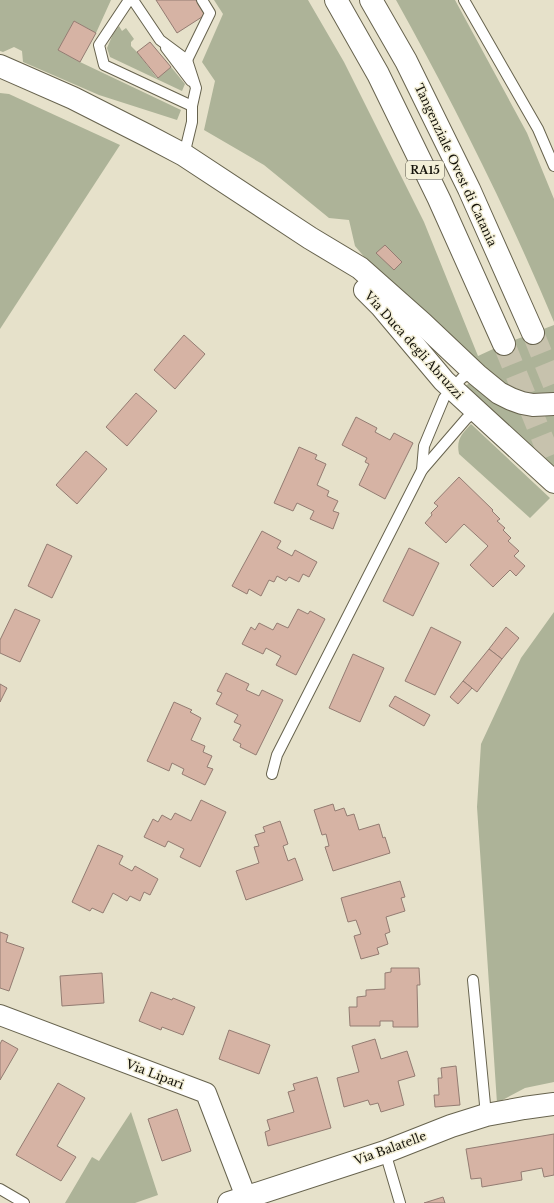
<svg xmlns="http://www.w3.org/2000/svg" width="554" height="1203" viewBox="0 0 554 1203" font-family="'Libre Baskerville',serif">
<rect width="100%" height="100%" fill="#e6e1ca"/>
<g fill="#adb398">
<path d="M0,0H111L96,33L74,21L58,50L80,62L181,110L177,120L99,95L23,62L22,51L14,47L3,52L0,51Z"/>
<path d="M214,0H308L344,62L424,222L478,356L504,344L554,325V395L541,396L507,389L366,259L355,246L349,220L329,218L264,165L204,130L215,81L202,62L223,14Z"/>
<path d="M396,0H455L527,133L554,199V322C508,212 454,104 396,0Z"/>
<path d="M119,26L122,31L126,28L134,39L131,42V46L137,52L157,78L171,67L185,84L182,91L110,57L107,48L113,34Z"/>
<path d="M0,93L9,94L120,145L0,329Z"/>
<path d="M470,383L554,410V469L465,386Z"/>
<path d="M471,424L550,498L530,518L459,454C456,439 462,434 471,424Z"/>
<path d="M554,612V1082L525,1088L497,1103L477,807L481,744L521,658Z"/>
<path d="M131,1112L158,1195L135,1203H65L92,1157L99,1161Z"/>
</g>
<g fill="#d6b3a4" stroke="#937c72">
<path d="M156,0H196L205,15L177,33Z"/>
<path d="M74,21L96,33L80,62L58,50Z"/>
<path d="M150,42L171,67L158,78L137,52Z"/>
<path d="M385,245L402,262L394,270L376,253Z"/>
<path d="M184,335L205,354L175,389L154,370Z"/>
<path d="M136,393L157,411L127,446L106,427Z"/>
<path d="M356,417L377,428L375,432L390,440L394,433L413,443L385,499L359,485L369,464L365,462L367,458L342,445Z"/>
<path d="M299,447L317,455L315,459L326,464L317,485L329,491L327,496L338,501L333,511L339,513L333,529L310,519L314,511L297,503L293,511L274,503Z"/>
<path d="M86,451L107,469L77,504L56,485Z"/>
<path d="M459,477L493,510L492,511L500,519L497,521L505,528L503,530L511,538L508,541L519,551L514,556L525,566L516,576L510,570L493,587L470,565L488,546L464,524L446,543L425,523L432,515L431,513L438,506L434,503Z"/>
<path d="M262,531L281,541L277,548L292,556L295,550L317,562L309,577L303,574L299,582L289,577L286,581L277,576L274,582L269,580L261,596L249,589L247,594L232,586Z"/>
<path d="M47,544L72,556L52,598L28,586Z"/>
<path d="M409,548L439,563L413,616L383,601Z"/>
<path d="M15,609L40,620L20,662L0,653V640Z"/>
<path d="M298,609L308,614L310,611L325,619L296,675L276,665L281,656L266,648L263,654L242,644L251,627L255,630L259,623L273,630L277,623L288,628Z"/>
<path d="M431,627L461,642L435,695L405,681Z"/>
<path d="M506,627L519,638L502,659L489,649Z"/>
<path d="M489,649L502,659L477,692L463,681Z"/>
<path d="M353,654L384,668L360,722L329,708Z"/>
<path d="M226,673L249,684L246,690L259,696L262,690L283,700L256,755L240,747L241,744L233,740L241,725L234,722L238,715L216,704L222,693L217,691Z"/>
<path d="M463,681L472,688L458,704L450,697Z"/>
<path d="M0,684L7,688L0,702Z"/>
<path d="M395,696L430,715L424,726L389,706Z"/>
<path d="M174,702L192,710L190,712L201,718L191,740L205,746L203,752L212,756L207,767L213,769L205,785L182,774L184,769L172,763L169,771L147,761Z"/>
<path d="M201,800L226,812L200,867L180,857L184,849L168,841L165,847L144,837L153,819L158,822L162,815L171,820L175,813L191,821Z"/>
<path d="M333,804L335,811L344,808L347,816L354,814L359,830L379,824L383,838L385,837L390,853L333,871L325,847L329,846L326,834L322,835L314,810Z"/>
<path d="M280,821L288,844L283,846L288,861L295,858L303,880L246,900L236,871L259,863L254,847L259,846L255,835L265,832L263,827Z"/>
<path d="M98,845L123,856L119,864L132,871L135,866L158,879L150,895L144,892L140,901L130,896L127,901L113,893L103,913L92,908L90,911L72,902Z"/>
<path d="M400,881L405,897L401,898L405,911L386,917L390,932L385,934L388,944L377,948L379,954L361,959L354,936L361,934L356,920L348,922L341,898Z"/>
<path d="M0,932L8,935L6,942L24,948L9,991L0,988Z"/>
<path d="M391,968H419L420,985H417L418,1027H393V1021H380V1026H350L349,1007H357V997L366,996V990L385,989V973L391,972Z"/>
<path d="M102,973L104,1003L62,1006L60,976Z"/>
<path d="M151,992L172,1000L173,998L195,1007L183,1035L162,1027L161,1030L139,1021Z"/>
<path d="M229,1030L270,1045L259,1074L219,1059Z"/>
<path d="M375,1039L381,1059L407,1051L415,1076L398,1081L404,1105L381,1112L378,1103L370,1105L368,1100L344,1107L337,1078L359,1072L352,1046Z"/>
<path d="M2,1040L18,1049L0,1080V1044Z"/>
<path d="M456,1066L460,1105L435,1107L434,1095H439L438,1078H442L441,1068Z"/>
<path d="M317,1077L331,1128L268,1146L265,1132L270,1130L267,1120L294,1112L288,1092L295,1090L293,1084Z"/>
<path d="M58,1083L85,1098L57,1146L76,1157L61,1181L16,1155Z"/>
<path d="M177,1109L191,1151L162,1161L148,1119Z"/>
<path d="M554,1134V1175L544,1177L542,1168L521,1172L522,1180L482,1187L481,1178L471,1179L466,1149Z"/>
<path d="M443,1197L445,1203H424Z"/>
</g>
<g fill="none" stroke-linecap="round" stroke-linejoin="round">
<g stroke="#c7c2ad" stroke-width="22" stroke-dasharray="22 11" stroke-linecap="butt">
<path d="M533,333L554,385"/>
<path d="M504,344L554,467"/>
</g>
<defs>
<g id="lane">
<path d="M129,0L99,45L104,65L192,106"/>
<path d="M133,0L160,40L187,60L196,88L192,106V122L184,155"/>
<path d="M464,0L538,129L554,166"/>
<path d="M166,48L191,81"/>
<path d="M187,60L210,13L202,0"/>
<path d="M422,470L424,446L444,398L462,378L467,375H476"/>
<path d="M272,774L277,755L422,470L466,419L476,410"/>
<path d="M473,980L486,1115"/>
<path d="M385,1152L400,1203"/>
<path d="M0,1189L24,1203"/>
</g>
<path id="street" d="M0,1015L206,1093L246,1197"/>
<g id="secondary">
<path d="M0,66L73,98L148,136L184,155L310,238L360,268L422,323L477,375L499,393L511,399L522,403L533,405L554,404"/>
<path d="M365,290L381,306L444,381L554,482"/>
<path d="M229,1203L385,1152L451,1126L486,1115L524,1108L554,1104"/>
</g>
<g id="highway">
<path d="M336,0L378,74L439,199L504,344"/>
<path d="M371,0L406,61L469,189L533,333"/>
</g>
</defs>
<use href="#lane" stroke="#67634e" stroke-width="12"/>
<use href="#street" stroke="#67634e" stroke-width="22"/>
<use href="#secondary" stroke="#67634e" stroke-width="24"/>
<use href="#highway" stroke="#67634e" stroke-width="24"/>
<use href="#lane" stroke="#fff" stroke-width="10"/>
<use href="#street" stroke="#fff" stroke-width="20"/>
<use href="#secondary" stroke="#fff" stroke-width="22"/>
<use href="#highway" stroke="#fff" stroke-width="22"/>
</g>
<g text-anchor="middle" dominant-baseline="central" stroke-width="3" stroke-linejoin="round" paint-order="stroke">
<rect fill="#f3efd7" stroke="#585548" stroke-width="1" x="406" y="161" width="38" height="18" rx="3"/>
<g font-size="11" font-weight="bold" fill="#15130b">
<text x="425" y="170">RA15</text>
</g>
<g font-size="12" fill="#15130b" stroke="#f3efd7">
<text transform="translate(456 165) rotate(65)">Tangenziale Ovest di Catania</text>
<text transform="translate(414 345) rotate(48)">Via Duca degli Abruzzi</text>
<text transform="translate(155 1074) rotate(21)">Via Lipari</text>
<text transform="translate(390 1148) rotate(-20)">Via Balatelle</text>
</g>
</g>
</svg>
